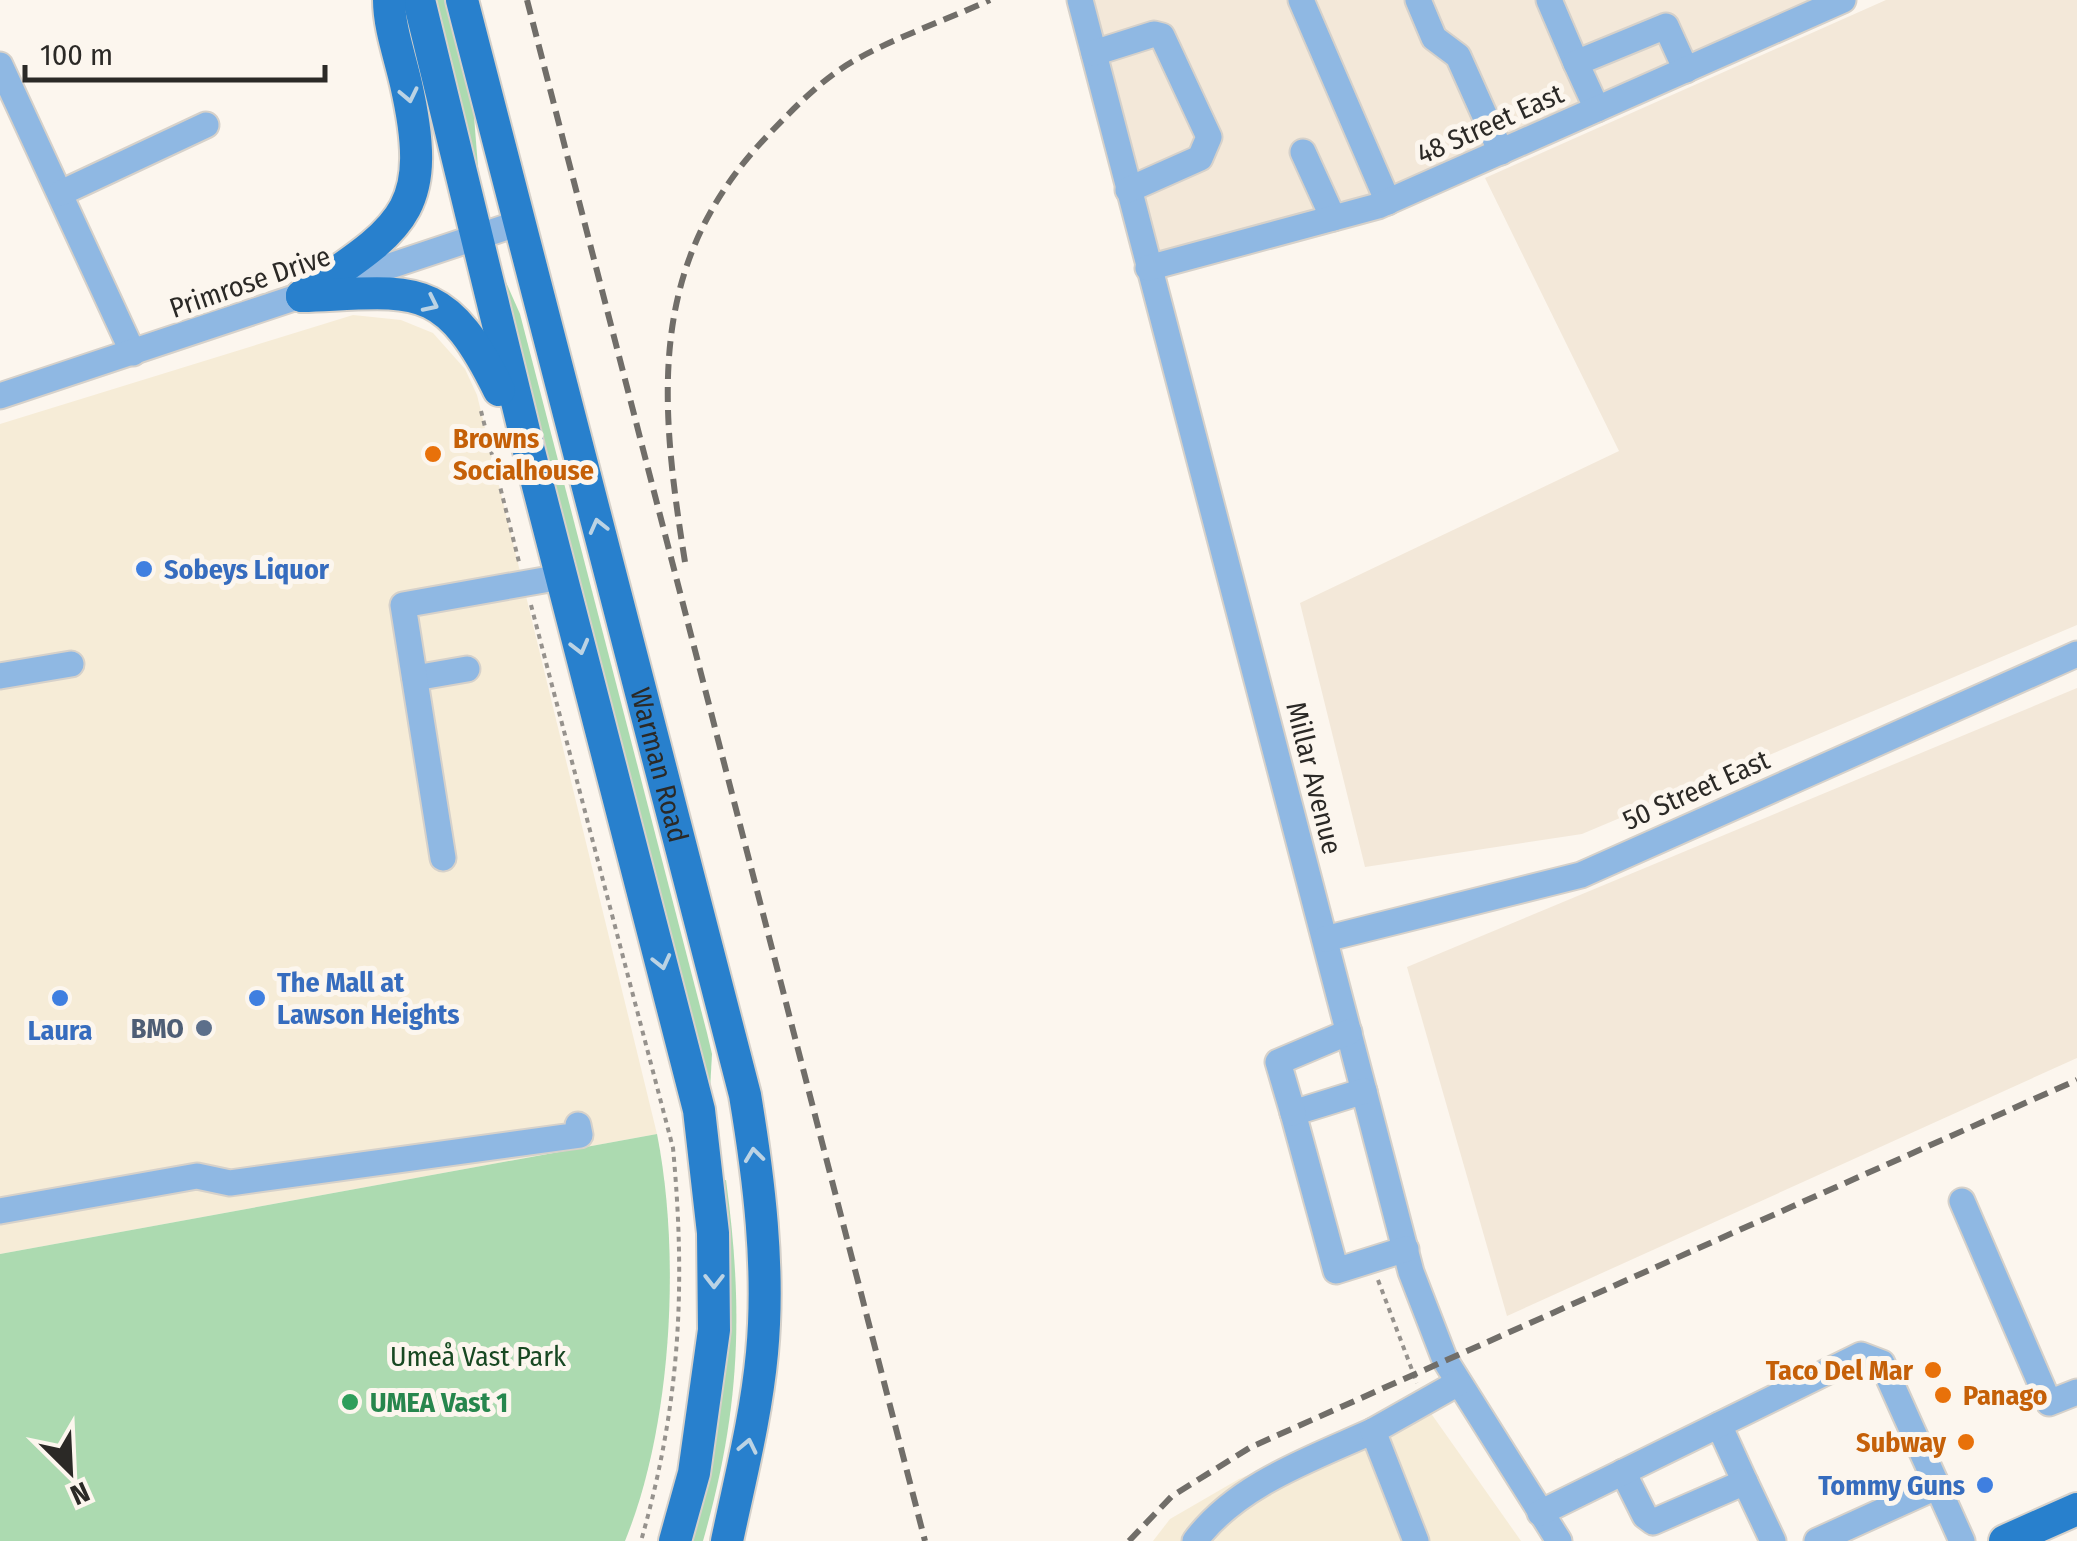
<svg xmlns="http://www.w3.org/2000/svg" width="2077" height="1541" viewBox="0 0 2077 1541" font-family="'Fira Sans Condensed',sans-serif">
<rect width="100%" height="100%" fill="#fcf6ee"/>
<g fill="#f6ecd7">
<path d="M353,315L401,320L433,333L465,369L477,395L657,1134L0,1254V424Z"/>
<path d="M1423,1402L1521,1541H1153L1170,1519L1239,1479Z"/>
</g>
<g fill="#f3e8d9">
<path d="M1080,0H1843L1378,206L1148,268Z"/>
<path d="M1886,0H2077V625L1582,834L1365,867L1300,603L1619,451L1485,178Z"/>
<path d="M2077,688V1058L1507,1316L1407,967Z"/>
</g>
<g fill="#acdab0">
<path d="M432,0H446L473,103L479,180Z"/>
<path d="M505,280L520,314L707,1033L712,1054L710,1090L498,283Z"/>
<path d="M657,1134C681,1255 672,1426 625,1541H0V1254Z"/>
<path d="M726,1180C744,1313 740,1411 703,1541H688L721,1181Z"/>
</g>
<g fill="none" stroke-linecap="round" stroke-linejoin="round">
<defs>
<g id="minor">
<path d="M1080,0L1411,1272L1445,1360L1559,1541"/>
<path d="M1301,0L1388,202"/>
<path d="M1418,0L1434,38L1458,56L1501,152"/>
<path d="M1549,0L1576,63"/>
<path d="M1094,53L1154,34L1162,36L1209,137L1200,158L1128,190"/>
<path d="M0,65L133,353"/>
<path d="M1597,109L1576,63L1666,26L1686,70"/>
<path d="M1303,152L1333,218"/>
<path d="M61,193L206,125"/>
<path d="M1148,268L1378,206L1843,0"/>
<path d="M0,396L519,223"/>
<path d="M0,676L71,664"/>
<path d="M415,678L467,669"/>
<path d="M443,858L403,605L561,577"/>
<path d="M1325,939L1581,875L2077,654"/>
<path d="M1364,1091L1293,1113L1336,1271L1406,1249"/>
<path d="M1293,1113L1278,1062L1349,1032"/>
<path d="M1962,1201L2049,1403L2077,1392"/>
<path d="M0,1211L197,1176L230,1183L580,1135L578,1125"/>
<path d="M1719,1425L1745,1482"/>
<path d="M1623,1472L1645,1516L1653,1522L1745,1482L1773,1541"/>
<path d="M1540,1513L1861,1355L1882,1363L1962,1541"/>
<path d="M1195,1541C1236,1485 1311,1459 1373,1431"/>
<path d="M1416,1541L1373,1431L1458,1383"/>
<path d="M1817,1541L1938,1486"/>
</g>
<g id="major">
<path d="M419,0L529,451L699,1110L713,1233L714,1330L694,1473L675,1541"/>
<path id="s1" d="M462,0L745,1095C759,1179 770,1268 762,1353C756,1417 740,1479 727,1541"/>
<path d="M302,296C402,227 435,213 406,84C400,57 389,27 389,0"/>
<path d="M302,296C415,292 444,278 499,390"/>
<path d="M2005,1541L2077,1509"/>
</g>
</defs>
<use href="#minor" stroke="#d6d1ca" stroke-width="29"/>
<use href="#major" stroke="#d6d1ca" stroke-width="36"/>
<g stroke="#96928d" stroke-width="4" stroke-dasharray="5 5" stroke-linecap="butt">
<path d="M481,411L519,562"/>
<path d="M531,605L673,1148C686,1288 680,1405 641,1541"/>
<path d="M1378,1280L1417,1383"/>
</g>
<use href="#minor" stroke="#8fb8e3" stroke-width="25"/>
<use href="#major" stroke="#2880cd" stroke-width="32"/>
<g stroke="#716e69" stroke-width="6" stroke-dasharray="15 8" stroke-linecap="butt">
<path d="M527,0L925,1541"/>
<path d="M685,562C659,399 646,261 770,133C796,106 824,77 857,59C899,36 946,20 990,0"/>
<path d="M1129,1541L1172,1496L1251,1447L2077,1080"/>
</g>
</g>
<defs><path id="oneway-chevron" d="M-2-3.5L2.5 0L-2 3.5" fill="none" stroke-width="1.6" stroke-linecap="round" stroke-linejoin="round" transform="scale(2.5)"/></defs>
<g stroke="#bcd3e4">
<use href="#oneway-chevron" transform="translate(409 95) rotate(78)"/>
<use href="#oneway-chevron" transform="translate(431 304) rotate(26)"/>
<use href="#oneway-chevron" transform="translate(598 526) rotate(-104)"/>
<use href="#oneway-chevron" transform="translate(580 647) rotate(75)"/>
<use href="#oneway-chevron" transform="translate(662 962) rotate(76)"/>
<use href="#oneway-chevron" transform="translate(754 1155) rotate(-97)"/>
<use href="#oneway-chevron" transform="translate(714 1281) rotate(90)"/>
<use href="#oneway-chevron" transform="translate(748 1446) rotate(-78)"/>
</g>
<g fill="#e8710a" stroke="#fcf6ee" stroke-width="4">
<circle cx="433" cy="454" r="10"/>
<circle cx="1933" cy="1370" r="10"/>
<circle cx="1943" cy="1395" r="10"/>
<circle cx="1966" cy="1442" r="10"/>
</g>
<g fill="#3f7fe0" stroke="#fcf6ee" stroke-width="4">
<circle cx="144" cy="569" r="10"/>
<circle cx="60" cy="998" r="10"/>
<circle cx="257" cy="998" r="10"/>
<circle cx="1985" cy="1485" r="10"/>
</g>
<circle fill="#5c6f8a" stroke="#fcf6ee" stroke-width="4" cx="204" cy="1028" r="10"/>
<circle fill="#2e9e5b" stroke="#fcf6ee" stroke-width="4" cx="350" cy="1402" r="10"/>
<g text-anchor="middle" dominant-baseline="central" stroke-width="10" stroke-linejoin="round" paint-order="stroke">
<g font-size="28" fill="#2b2926" stroke="#fcf6ee">
<text transform="translate(1490 124) rotate(-24)">48 Street East</text>
<text transform="translate(250 282) rotate(-19)">Primrose Drive</text>
<text stroke="none"><textPath href="#s1" startOffset="790">Warman Road</textPath></text>
<text transform="translate(1314 778) rotate(76)">Millar Avenue</text>
<text transform="translate(1696 790) rotate(-24)">50 Street East</text>
</g>
<g font-size="28" font-weight="bold" fill="#c56008" stroke="#fcf6ee" text-anchor="start">
<text x="453" y="438">Browns<tspan x="453" dy="32">Socialhouse</tspan></text>
<text x="1913" y="1370" text-anchor="end">Taco Del Mar</text>
<text x="1963" y="1395">Panago</text>
<text x="1946" y="1442" text-anchor="end">Subway</text>
</g>
<g font-size="28" font-weight="bold" fill="#366cbe" stroke="#fcf6ee" text-anchor="start">
<text x="164" y="569">Sobeys Liquor</text>
<text x="277" y="982">The Mall at<tspan x="277" dy="32">Lawson Heights</tspan></text>
<text x="60" y="1030" text-anchor="middle">Laura</text>
<text x="1965" y="1485" text-anchor="end">Tommy Guns</text>
</g>
<g font-size="28" font-weight="bold" fill="#4e5e75" stroke="#fcf6ee" text-anchor="end">
<text x="184" y="1028">BMO</text>
</g>
<g font-size="28" fill="#184822" stroke="#fcf6ee">
<text x="478" y="1356">Umeå Vast Park</text>
</g>
<g font-size="28" font-weight="bold" fill="#27864d" stroke="#fcf6ee" text-anchor="start">
<text x="370" y="1402">UMEA Vast 1</text>
</g>
</g>
<g transform="translate(70 1471) rotate(156)" stroke="#fcf6ee" stroke-width="8" paint-order="stroke">
<path d="M0-8L18 38L0 25L-18 38Z" fill="#2b2926"/>
<text y="-15" font-size="28" font-weight="bold" text-anchor="middle" fill="#2b2926">N</text>
</g>
<path d="M25 65v15h300v-15" fill="none" stroke="#2b2926" stroke-width="5"/>
<text x="40" y="65" font-size="30" fill="#2b2926" stroke="#fcf6ee" stroke-width="8" paint-order="stroke">100 m</text>
</svg>
